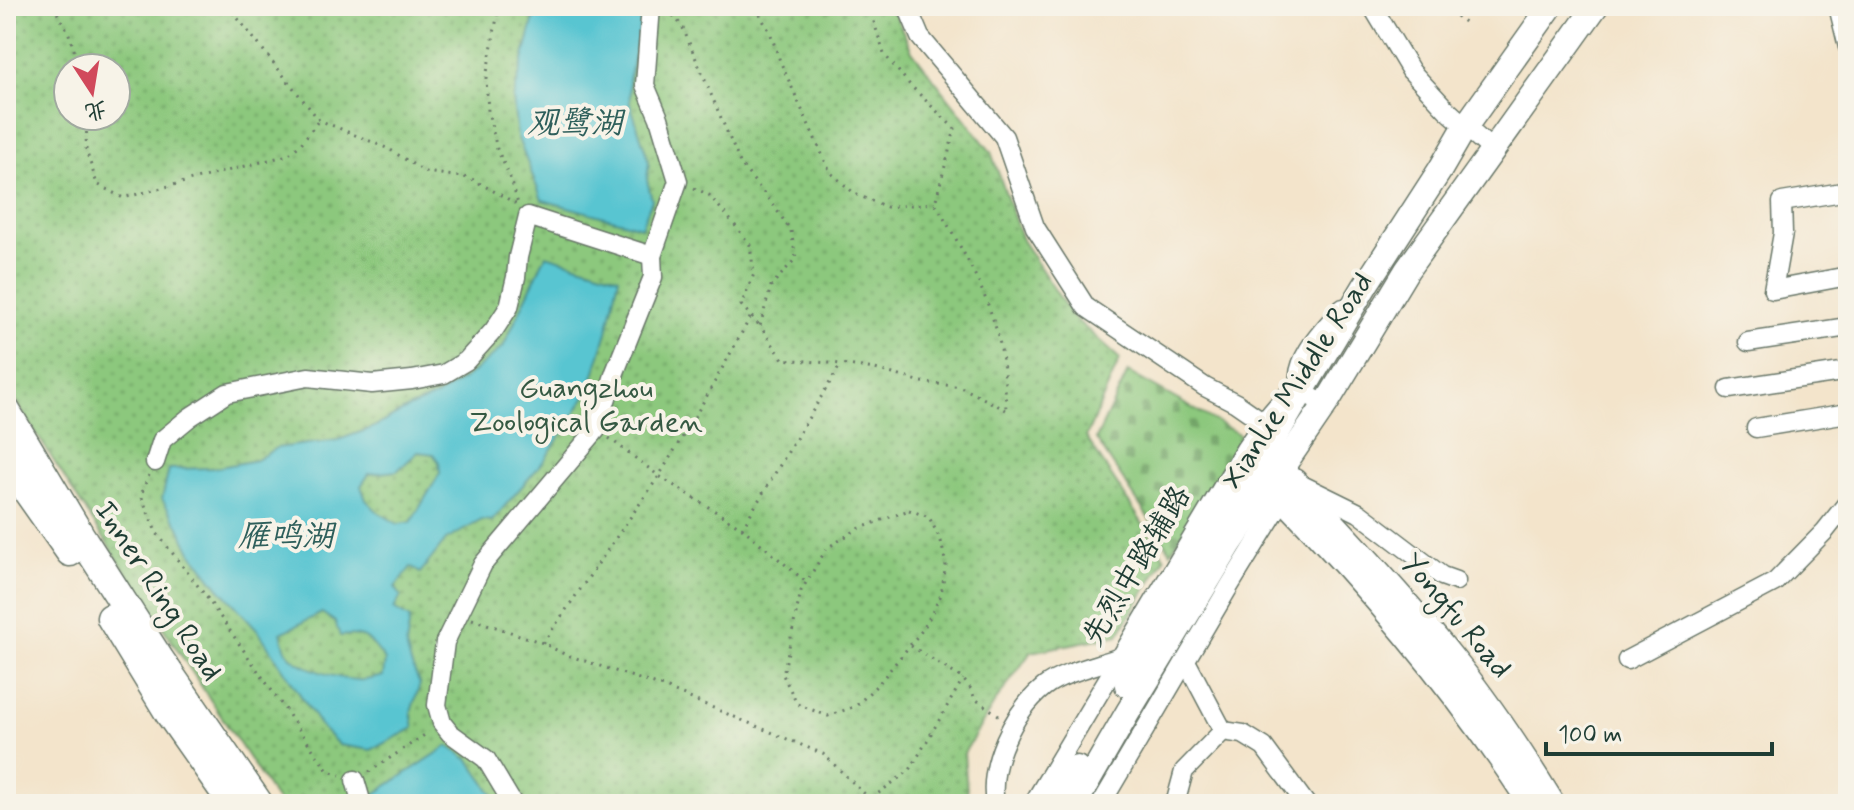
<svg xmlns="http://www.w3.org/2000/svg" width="1854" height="810" viewBox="0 0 1854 810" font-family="Mynerve,'LXGW WenKai TC',sans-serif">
<defs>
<pattern id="grass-dots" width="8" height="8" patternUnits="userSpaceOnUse" patternTransform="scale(2)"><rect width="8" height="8" fill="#8cc87d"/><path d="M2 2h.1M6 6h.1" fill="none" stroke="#72a467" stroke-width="1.8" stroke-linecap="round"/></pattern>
<pattern id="cemetery-stones" width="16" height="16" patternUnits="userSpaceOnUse" patternTransform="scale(2)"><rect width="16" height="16" fill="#8cc87d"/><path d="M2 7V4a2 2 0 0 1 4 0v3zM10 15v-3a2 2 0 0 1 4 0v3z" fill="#72a467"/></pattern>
</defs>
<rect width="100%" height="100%" fill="#f7f3e8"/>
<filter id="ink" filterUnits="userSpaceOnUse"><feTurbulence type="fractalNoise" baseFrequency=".0125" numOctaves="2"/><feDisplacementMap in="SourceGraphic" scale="16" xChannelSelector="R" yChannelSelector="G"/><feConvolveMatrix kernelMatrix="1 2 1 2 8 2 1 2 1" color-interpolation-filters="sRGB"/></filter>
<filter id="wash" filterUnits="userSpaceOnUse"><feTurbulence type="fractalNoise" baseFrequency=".006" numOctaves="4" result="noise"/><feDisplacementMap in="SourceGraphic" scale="32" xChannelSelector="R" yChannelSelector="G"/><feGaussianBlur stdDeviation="1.8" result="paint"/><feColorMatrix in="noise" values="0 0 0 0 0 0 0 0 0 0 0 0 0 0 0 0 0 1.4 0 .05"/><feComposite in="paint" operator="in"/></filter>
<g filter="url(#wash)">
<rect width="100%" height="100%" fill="#f3e4cb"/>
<path fill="url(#grass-dots)" stroke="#568258" stroke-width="2" fill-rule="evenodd" d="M6,6H891L912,51L991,152L1022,240L1072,316L1120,359L1086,437L1165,558L1118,635L1031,652L995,702L964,753L968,804H279L78,499L6,386ZM68,68H116V116H68Z"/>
<path fill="url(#cemetery-stones)" stroke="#568258" stroke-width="2" d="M1128,372L1242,436L1171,552L1096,439Z"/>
<g fill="#59c5d1" stroke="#3c8182" stroke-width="2" fill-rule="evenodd">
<path d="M537,6H641V23L629,80L630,103L649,162L647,180L652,200L641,227L542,200L517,136L513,99Z"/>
<path d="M546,255L619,277L607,332L589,391L544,461L492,521L482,520L446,540L420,573L411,567L395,587L401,596L394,609L410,619L406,646L411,664L420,684L411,712L414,728L371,750L339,745L322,728L257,629L220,589L191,552L178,525L162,499L169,469L215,468L256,460L276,448L338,440L372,428L410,407L437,396L471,374L503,347ZM418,452L433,454L439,462L440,473L411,522L398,524L378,512L366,500L361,486L369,474L397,471ZM322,613L335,622L340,636C366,632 371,641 385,660L383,676C375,678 366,681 358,680C339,679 297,668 287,652C284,647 283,638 281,633Z"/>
<path d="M448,746L469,760L500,804H376L373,795Z"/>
</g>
</g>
<g filter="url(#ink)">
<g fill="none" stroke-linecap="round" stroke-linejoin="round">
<defs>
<g id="minor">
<path d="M907,6L920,37L1004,137L1035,227L1086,307L1205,387L1236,403L1278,432"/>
<path d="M1372,6L1411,71L1446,109L1492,150"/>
<path d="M1838,6L1848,47"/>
<path d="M1848,191L1782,202L1783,233L1773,290L1848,276"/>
<path d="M1748,342L1848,327"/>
<path d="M1729,389L1848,371"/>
<path d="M1327,402C1318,401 1311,398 1305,392C1283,369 1327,325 1343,308"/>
<path d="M1756,428L1848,413"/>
<path d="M155,462L162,440L190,417L227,393L308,377L372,384L412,380L444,374L466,361L494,330L509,307L516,277L518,257L528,216L652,256"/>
<path d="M1627,660L1775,582L1825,531L1848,502"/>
<path d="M1186,661L1223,731"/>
<path d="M355,780L362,804"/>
<path d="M513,804L486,759L450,733L442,723L437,705L445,642L483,564L597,429L615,372L653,277L652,256L678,181L659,118L645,85L651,6"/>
<path d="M995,804C988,765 1013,712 1044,687C1061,673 1099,665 1120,657"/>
<path d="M1033,804L1245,449C1262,424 1279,399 1304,381"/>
<path d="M1101,804L1230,585L1294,481L1359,513L1442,576L1456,581"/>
<path d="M1175,804L1184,771L1223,731L1243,734L1264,747L1306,804"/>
</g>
<g id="major">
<path d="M1285,467L1284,499C1375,593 1460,694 1531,804"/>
<path d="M1294,481C1351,542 1409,603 1460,668C1494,711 1524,757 1553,804"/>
<path d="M1127,685L1365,286L1440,170L1465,127L1551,6"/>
<path d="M1056,804L1077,768"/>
<path d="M1075,804L1128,712L1230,544L1327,402L1407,270L1596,6"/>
</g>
<g id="highway">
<path d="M6,411L80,535L160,660L259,804"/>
<path d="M6,461L70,552"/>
<path d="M111,618L169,713L233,804"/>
</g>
</defs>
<use href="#minor" stroke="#697769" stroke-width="21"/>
<use href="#major" stroke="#697769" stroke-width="27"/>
<use href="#highway" stroke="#697769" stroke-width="31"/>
<g stroke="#697769" stroke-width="3" stroke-dasharray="2 6" stroke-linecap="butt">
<path d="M53,6L68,31L80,68"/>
<path d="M228,6L319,120L389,149L425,172L470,178L517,204"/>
<path d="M499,6L486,78L488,111L497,149L511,179L518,204"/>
<path d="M758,6L761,17L770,32L780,61L830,172L855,194L887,207L935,203"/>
<path d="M869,6L884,54L910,85L955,129L935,203C962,249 990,295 1001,349C1005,369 1005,390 1006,410"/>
<path d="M1450,6L1447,10L1469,25"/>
<path d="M668,9L682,26L741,165L772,203L791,231L796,258L771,286L760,326L783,359L841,364L875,369L922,382L961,387L1006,410"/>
<path d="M57,11L67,6"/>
<path d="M87,116L86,150L97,184L123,198L288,155L300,145L318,121"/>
<path d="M694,188L709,195L734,224L750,245L754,274L741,305L760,326"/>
<path d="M609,438L659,476L742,528L806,582"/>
<path d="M149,475L141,495L156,532L205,595L328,771L340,775"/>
<path d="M909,510L929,517L941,541L946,565L941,595L924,628L880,682L856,706L828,716L797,704L783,675L801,591L827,548L858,529Z"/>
<path d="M742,528L841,364"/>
<path d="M472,619L543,643L564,654L663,687L823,754L870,799L873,804"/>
<path d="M543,643L659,476L708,394L751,316"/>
<path d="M911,646L963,679L971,689L975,699L1000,716"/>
<path d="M369,772L429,732"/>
<path d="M872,798L910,770L963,679"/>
</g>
<use href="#minor" stroke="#fff" stroke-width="18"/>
<use href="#major" stroke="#fff" stroke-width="24"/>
<use href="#highway" stroke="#fff" stroke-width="28"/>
</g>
</g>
<g text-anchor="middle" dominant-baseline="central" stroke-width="8" stroke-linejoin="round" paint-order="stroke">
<g font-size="30" fill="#1f3d34" stroke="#f7f3e8">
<text transform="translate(1298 381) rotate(-57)">Xianlie Middle Road</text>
<text transform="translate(1137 566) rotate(-59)">先烈中路辅路</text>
<text transform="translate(158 591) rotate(57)">Inner Ring Road</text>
<text transform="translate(1456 616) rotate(50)">Yongfu Road</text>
</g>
<g font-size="30" fill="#355943" stroke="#f7f3e8">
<text x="586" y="388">Guangzhou<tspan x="586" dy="34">Zoological Garden</tspan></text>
</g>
<g font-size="32" font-style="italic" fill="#2e5f5b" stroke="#f7f3e8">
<text x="575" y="124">观鹭湖</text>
<text x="286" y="537">雁鸣湖</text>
</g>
</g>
<rect width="1854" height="810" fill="none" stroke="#f7f3e8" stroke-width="32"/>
<g transform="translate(92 92) rotate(168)"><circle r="38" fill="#f7f3e8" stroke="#a1aaa0" stroke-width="2"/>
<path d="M0-6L14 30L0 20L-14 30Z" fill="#d1495b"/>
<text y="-12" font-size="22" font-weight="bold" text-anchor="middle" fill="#1f3d34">北</text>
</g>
<path d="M1546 742v12h226v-12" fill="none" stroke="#1f3d34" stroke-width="4"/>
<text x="1558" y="742" font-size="24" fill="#1f3d34" stroke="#f7f3e8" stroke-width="6" paint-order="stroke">100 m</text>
</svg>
